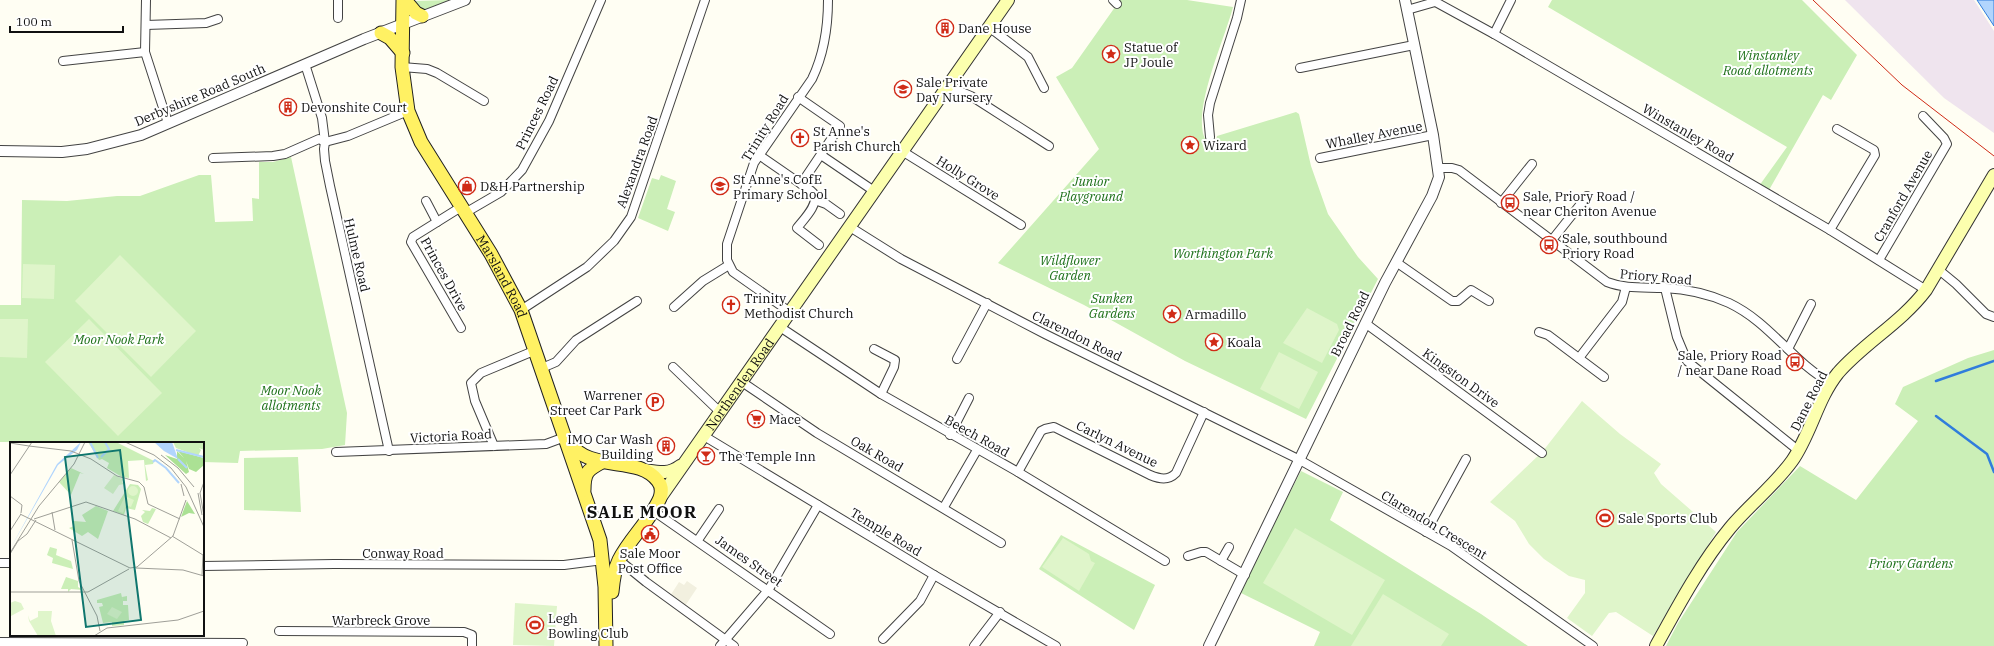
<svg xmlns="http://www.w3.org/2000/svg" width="1994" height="646" viewBox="0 0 1994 646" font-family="'IBM Plex Serif',serif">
<rect width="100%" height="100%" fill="#fffef3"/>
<path fill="#efe4ee" d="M1845,0H1974L1994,31V133L1944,98Z"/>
<g fill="#cbefb7">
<path d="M449,0L424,10L420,8L415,1Z"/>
<path d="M1120,0H1187L1233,7C1225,39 1190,113 1206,141L1216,140L1217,136L1296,112L1299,114L1311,166L1328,214L1358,257L1378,279L1306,419L1185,361L1084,305L998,263L1099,149L1056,77L1072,68Z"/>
<path d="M1552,0H1802L1857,55L1831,100L1823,95L1769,190L1759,186L1787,147L1548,7Z"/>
<path d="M291,157L347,413L345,445L322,449L240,451L238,463L203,462V443L0,442V305H21L22,200L67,201L117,196H140L199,175H211L215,222L253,221L252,198L259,199V162H273Z"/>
<path d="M661,175L676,181L667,209L675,212L668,231L638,218L652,178L659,180Z"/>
<path d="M1994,350V646H1666L1678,623L1737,532L1800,466L1856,500L1918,421L1895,404L1903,387L1968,358Z"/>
<path d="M298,457L301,512L244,510V458Z"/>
<path d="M1301,471L1343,492L1330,520L1481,614L1528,646H1314L1320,632L1239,592Z"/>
<path d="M1061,535L1155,585L1134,630L1039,569Z"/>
</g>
<g fill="#dff5ca">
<path d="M120,255L196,331L151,377L75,301Z"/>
<path d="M23,264L55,265L54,299L22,298Z"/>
<path d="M1307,308L1337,324L1339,330L1322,363L1283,343Z"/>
<path d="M0,319H28L27,358L0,357Z"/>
<path d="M89,319L162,393L118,436L45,362Z"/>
<path d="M1279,352L1318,372L1299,409L1260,389Z"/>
<path d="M1582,401L1620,434L1661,464L1654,473L1661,484L1716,532L1653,636L1616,612L1609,613L1592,636L1567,618L1585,593V580L1569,576L1544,559L1529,544L1515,521L1490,502L1543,451Z"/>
<path d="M1295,528L1385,580L1352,635L1263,583Z"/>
<path d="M1063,538L1089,554L1091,561L1095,563L1079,591L1042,567Z"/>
<path d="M1383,594L1449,634L1441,646H1351Z"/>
<path d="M515,603L557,606L554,646L513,645Z"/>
</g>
<path fill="#f2f0df" d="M687,581L697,588L685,606L670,596L679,582L684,585Z"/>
<path fill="#b1d5fd" stroke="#307ddc" d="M1977,0H1994V26Z"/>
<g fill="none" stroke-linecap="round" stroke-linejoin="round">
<g stroke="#307ddc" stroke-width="2.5">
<path d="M1936,381L1994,361"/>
<path d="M1936,416L1987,454L1994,472"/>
</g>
<defs>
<g id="minor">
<path d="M146,0L145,52L168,123"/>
<path d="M338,0V18"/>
<path d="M1113,0L1117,4"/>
<path d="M1432,0L1494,34L1830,230L1926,290"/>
<path d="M1407,10L1435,2"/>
<path d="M146,25L206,23L218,19"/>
<path d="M989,27L1028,57L1044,88"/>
<path d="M1494,34L1511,0"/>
<path d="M63,61L145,52"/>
<path d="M305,64L322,118L325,142L324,149L325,161L330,186L389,451"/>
<path d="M402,67L427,69L437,73L484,101"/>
<path d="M1300,68L1414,45"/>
<path d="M947,86L971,96L1049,146"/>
<path d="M1210,137L1208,115L1210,103L1237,18L1241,0"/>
<path d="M325,142L348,136L408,111"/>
<path d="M902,151L1021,225"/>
<path d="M759,155L801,184L840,126L798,97"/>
<path d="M821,155L874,191"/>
<path d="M213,158L273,156L285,154L319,139L325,142"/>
<path d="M1320,158L1433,135"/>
<path d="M1439,168H1452L1459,170L1607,282C1625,289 1644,287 1664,288C1686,289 1709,294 1729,303C1771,323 1792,362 1831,383"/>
<path d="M801,184C805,187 812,190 814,194C819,205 803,220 797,228L819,245"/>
<path d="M815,200L826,204L840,214"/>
<path d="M426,201L437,222"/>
<path d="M1501,203L1532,164"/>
<path d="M465,213L501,192L522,170L549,121L601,0"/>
<path d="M850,227L901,259L1045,334L1298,459L1451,546L1593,646"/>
<path d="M1830,230L1875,155L1874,150L1837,129"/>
<path d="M1552,240L1587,196"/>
<path d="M1879,260L1947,144L1944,138L1923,116"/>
<path d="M1396,262L1452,301H1458L1471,290L1489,301"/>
<path d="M1939,270L1956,284L1986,314L1994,317"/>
<path d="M1665,288L1677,337L1687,361L1799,451"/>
<path d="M674,307L703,281L729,265"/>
<path d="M521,310L587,267L614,241L631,217L705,0"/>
<path d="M790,312L733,272L727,260V244L754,163L812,79C824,54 828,28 828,0"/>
<path d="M1365,323L1542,453"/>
<path d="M780,327L881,394L1018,472L1165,561"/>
<path d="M461,328L411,242L413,237L461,207"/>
<path d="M1539,332L1548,335L1604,377"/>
<path d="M874,349L895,360L894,367L881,394"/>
<path d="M1788,349L1811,304"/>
<path d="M1579,358L1622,302L1626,287"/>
<path d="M957,359L987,303"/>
<path d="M673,367L720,412"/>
<path d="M542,368L556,362L576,340L637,301"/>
<path d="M742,382L817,433L1001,543"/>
<path d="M950,435L969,398"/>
<path d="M704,436L934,575L1056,646"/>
<path d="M494,446L475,401L471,383L481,373L536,350"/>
<path d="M336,452L546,444L565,437"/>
<path d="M1018,472L1041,431L1045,429L1054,427L1150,475C1160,479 1168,481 1176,473L1204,412"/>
<path d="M944,507L977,450"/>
<path d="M652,510L830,634"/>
<path d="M1426,532L1466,459"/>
<path d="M698,540L719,509"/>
<path d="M1188,556L1201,552H1206L1245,575"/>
<path d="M619,560L646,582L734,646"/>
<path d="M1221,561L1229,547"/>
<path d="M0,563H11"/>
<path d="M203,566L334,564L564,565L603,560"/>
<path d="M279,631L464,632L472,635V646"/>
<path d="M883,639L920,601L934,575"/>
<path d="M0,642L243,643"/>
<path d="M720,646L769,589L818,505"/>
<path d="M974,646L1000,612"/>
</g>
<g id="tertiary">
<path d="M0,151L62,152L87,149L141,135L364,39L465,0"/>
<path d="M1209,646L1385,283L1432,196L1439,177L1433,135L1405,0"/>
</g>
<g id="secondary">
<path d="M644,470C658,472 668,475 680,466"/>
<path id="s1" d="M660,498L1008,0"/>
<path d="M1656,646C1678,606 1701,563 1730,528C1749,505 1774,486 1792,461C1811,434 1817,399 1838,373C1864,343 1901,323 1926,290L1994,175"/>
</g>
<g id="primary">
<path id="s2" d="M403,0L402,67L408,111L421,142L491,254L521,310L600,540L605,587L606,646"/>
<path d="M405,0L416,13L422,16"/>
<path d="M381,33L390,38L403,53"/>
<path d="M569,442C590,474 638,454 658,481C662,486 662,492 660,498C650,521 630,538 619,560C614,570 613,581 612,592"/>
<path d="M584,490C584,473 587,470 602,462"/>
</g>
</defs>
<use href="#minor" stroke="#434343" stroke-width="10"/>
<use href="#tertiary" stroke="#434343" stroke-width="12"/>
<use href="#secondary" stroke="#323232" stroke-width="14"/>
<use href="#primary" stroke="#212121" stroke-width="15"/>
<use href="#minor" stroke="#fff" stroke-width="8"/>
<use href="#tertiary" stroke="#fff" stroke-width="10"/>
<use href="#secondary" stroke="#fcffae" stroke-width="12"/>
<use href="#primary" stroke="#fff163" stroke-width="13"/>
<path stroke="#d02b17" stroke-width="1" d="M1813,0L1902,85L1994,156"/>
</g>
<defs>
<symbol id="building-ring" viewBox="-11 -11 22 22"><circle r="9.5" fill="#fff" stroke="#d02b17" stroke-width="1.5"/><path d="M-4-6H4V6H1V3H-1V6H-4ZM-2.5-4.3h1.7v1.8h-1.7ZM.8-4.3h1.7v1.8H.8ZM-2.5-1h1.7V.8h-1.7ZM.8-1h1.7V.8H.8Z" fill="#d02b17"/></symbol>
<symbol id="sight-ring" viewBox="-11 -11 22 22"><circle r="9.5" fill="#fff" stroke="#d02b17" stroke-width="1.5"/><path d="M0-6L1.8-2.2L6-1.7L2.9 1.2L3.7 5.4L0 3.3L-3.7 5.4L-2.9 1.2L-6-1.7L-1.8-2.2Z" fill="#d02b17"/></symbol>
<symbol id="school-ring" viewBox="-11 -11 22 22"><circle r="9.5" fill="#fff" stroke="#d02b17" stroke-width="1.5"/><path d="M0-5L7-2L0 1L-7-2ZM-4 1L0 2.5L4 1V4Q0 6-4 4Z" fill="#d02b17"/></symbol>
<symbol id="church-ring" viewBox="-11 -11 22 22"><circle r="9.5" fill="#fff" stroke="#d02b17" stroke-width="1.5"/><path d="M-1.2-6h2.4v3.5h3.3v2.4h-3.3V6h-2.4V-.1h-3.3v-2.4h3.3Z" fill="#d02b17"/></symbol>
<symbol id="shop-ring" viewBox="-11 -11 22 22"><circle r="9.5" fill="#fff" stroke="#d02b17" stroke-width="1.5"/><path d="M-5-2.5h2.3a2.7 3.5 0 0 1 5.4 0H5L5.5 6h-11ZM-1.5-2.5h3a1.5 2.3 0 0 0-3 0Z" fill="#d02b17"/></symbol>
<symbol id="bus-ring" viewBox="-11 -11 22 22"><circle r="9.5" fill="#fff" stroke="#d02b17" stroke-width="1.5"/><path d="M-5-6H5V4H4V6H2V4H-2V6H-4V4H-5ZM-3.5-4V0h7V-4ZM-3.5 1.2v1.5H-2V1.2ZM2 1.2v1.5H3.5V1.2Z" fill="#d02b17"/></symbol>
<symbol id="parking-ring" viewBox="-11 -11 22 22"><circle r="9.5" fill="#fff" stroke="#d02b17" stroke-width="1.5"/><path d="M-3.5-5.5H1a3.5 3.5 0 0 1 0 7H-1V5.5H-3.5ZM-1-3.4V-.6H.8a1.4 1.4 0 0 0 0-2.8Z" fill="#d02b17"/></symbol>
<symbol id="supermarket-ring" viewBox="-11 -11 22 22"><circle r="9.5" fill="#fff" stroke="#d02b17" stroke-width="1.5"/><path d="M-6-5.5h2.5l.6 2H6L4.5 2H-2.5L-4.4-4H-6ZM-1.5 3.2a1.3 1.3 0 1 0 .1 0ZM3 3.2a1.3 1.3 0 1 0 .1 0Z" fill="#d02b17"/></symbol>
<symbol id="bar-ring" viewBox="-11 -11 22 22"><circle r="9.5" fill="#fff" stroke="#d02b17" stroke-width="1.5"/><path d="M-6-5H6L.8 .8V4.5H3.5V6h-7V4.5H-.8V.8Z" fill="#d02b17"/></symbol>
<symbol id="stadium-ring" viewBox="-11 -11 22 22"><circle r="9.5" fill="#fff" stroke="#d02b17" stroke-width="1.5"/><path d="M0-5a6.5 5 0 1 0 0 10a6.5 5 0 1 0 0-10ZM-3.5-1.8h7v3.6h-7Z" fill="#d02b17"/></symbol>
<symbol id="civic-ring" viewBox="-11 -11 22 22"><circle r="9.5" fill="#fff" stroke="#d02b17" stroke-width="1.5"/><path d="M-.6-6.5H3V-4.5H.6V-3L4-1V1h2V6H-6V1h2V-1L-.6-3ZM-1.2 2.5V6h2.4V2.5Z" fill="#d02b17"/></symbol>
</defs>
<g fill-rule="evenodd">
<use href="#building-ring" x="935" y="18" width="20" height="20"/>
<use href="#sight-ring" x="1101" y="44" width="20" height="20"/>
<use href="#school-ring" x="893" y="79" width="20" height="20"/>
<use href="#building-ring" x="278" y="97" width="20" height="20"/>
<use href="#church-ring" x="790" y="128" width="20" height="20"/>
<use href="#sight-ring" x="1180" y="135" width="20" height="20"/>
<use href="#shop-ring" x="457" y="176" width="20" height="20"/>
<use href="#school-ring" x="710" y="176" width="20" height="20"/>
<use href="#bus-ring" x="1500" y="193" width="20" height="20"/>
<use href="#bus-ring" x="1539" y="235" width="20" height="20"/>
<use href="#church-ring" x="721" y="295" width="20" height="20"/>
<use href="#sight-ring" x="1162" y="304" width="20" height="20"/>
<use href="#sight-ring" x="1204" y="332" width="20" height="20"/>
<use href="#bus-ring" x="1785" y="352" width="20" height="20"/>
<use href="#parking-ring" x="645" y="392" width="20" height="20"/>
<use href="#supermarket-ring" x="746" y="409" width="20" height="20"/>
<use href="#building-ring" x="656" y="436" width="20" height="20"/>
<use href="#bar-ring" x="696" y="446" width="20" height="20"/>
<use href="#stadium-ring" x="1595" y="508" width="20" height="20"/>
<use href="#civic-ring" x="640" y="524" width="20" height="20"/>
<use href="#stadium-ring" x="525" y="615" width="20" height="20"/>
</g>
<g text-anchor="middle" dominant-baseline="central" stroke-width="4" stroke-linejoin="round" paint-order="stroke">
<g font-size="13" fill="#101010" stroke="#fff" text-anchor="start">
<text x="958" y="28">Dane House</text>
<text x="1124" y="47">Statue of<tspan x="1124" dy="15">JP Joule</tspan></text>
<text x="916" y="82">Sale Private<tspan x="916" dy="15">Day Nursery</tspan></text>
<text x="301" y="107">Devonshite Court</text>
<text x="813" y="131">St Anne's<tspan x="813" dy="15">Parish Church</tspan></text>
<text x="1203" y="145">Wizard</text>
<text x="733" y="179">St Anne's CofE<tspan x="733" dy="15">Primary School</tspan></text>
<text x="480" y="186">D&amp;H Partnership</text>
<text x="1523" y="196">Sale, Priory Road /<tspan x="1523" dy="15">near Cheriton Avenue</tspan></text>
<text x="1562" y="238">Sale, southbound<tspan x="1562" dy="15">Priory Road</tspan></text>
<text x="744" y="298">Trinity<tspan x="744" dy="15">Methodist Church</tspan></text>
<text x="1185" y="314">Armadillo</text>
<text x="1227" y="342">Koala</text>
<text x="1782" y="355" text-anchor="end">Sale, Priory Road<tspan x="1782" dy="15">/ near Dane Road</tspan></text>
<text x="642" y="395" text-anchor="end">Warrener<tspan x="642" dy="15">Street Car Park</tspan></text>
<text x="769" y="419">Mace</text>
<text x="653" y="439" text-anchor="end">IMO Car Wash<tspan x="653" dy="15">Building</tspan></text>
<text x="719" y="456">The Temple Inn</text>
<text x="1618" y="518">Sale Sports Club</text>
<text x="650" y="553" text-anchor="middle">Sale Moor<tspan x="650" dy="15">Post Office</tspan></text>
<text x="548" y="618">Legh<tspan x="548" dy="15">Bowling Club</tspan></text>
</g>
<g font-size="13" font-style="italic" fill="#1c7018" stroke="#fff">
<text x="1768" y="55">Winstanley<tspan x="1768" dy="15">Road allotments</tspan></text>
<text x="1091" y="181">Junior<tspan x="1091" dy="15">Playground</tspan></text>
<text x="1223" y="253">Worthington Park</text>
<text x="1070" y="260">Wildflower<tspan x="1070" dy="15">Garden</tspan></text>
<text x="1112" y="298">Sunken<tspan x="1112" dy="15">Gardens</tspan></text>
<text x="119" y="339">Moor Nook Park</text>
<text x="291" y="390">Moor Nook<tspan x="291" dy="15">allotments</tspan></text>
<text x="1911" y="563">Priory Gardens</text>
</g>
<g font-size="13" fill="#101010" stroke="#fff">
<text transform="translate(200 95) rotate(-23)">Derbyshire Road South</text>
<text transform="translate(537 113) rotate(-64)">Princes Road</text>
<text transform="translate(765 128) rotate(-58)">Trinity Road</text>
<text transform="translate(1688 133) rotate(30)">Winstanley Road</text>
<text transform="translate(1374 135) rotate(-11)">Whalley Avenue</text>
<text transform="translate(637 162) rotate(-70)">Alexandra Road</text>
<text transform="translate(968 178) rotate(32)">Holly Grove</text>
<text transform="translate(1903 196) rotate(-60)">Cranford Avenue</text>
<text transform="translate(357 255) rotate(77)">Hulme Road</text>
<text transform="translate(444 274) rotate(61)">Princes Drive</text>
<text stroke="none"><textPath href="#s2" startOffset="302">Marsland Road</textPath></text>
<text transform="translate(1656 277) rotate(5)">Priory Road</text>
<text transform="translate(1350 324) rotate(-64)">Broad Road</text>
<text transform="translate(1077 336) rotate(26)">Clarendon Road</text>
<text transform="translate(1461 378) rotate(36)">Kingston Drive</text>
<text stroke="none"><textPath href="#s1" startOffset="139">Northenden Road</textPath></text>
<text transform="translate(1809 401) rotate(-63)">Dane Road</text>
<text transform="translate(451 436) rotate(-3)">Victoria Road</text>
<text transform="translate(977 436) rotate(29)">Beech Road</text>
<text transform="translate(1117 444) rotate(26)">Carlyn Avenue</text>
<text transform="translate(877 454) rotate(30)">Oak Road</text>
<text transform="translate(1434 525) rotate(31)">Clarendon Crescent</text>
<text transform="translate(886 532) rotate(31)">Temple Road</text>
<text x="403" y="553">Conway Road</text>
<text transform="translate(749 561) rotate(35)">James Street</text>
<text x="381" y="620">Warbreck Grove</text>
</g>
<g font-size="17" font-weight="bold" letter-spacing="1" fill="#101010" stroke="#fff">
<text x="642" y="512">SALE MOOR</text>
</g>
</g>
<g transform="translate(10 442)">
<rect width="194" height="194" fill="#fffef3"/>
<path d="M78,0H106L144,19L143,22L135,23L138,38L136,39L134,18L118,19L119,36L112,35L97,26L99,21L92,17L89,18ZM163,0H194V8L189,6L191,8L188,14L166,6ZM61,26L74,32L70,31L61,53L49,40ZM120,42L128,43L131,47L125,68L116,66L114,73L103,69ZM86,64L98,69L88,97L78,90L72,94L59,86L64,84V79L76,80L72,73ZM142,66L146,67L138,82L133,80L131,74L135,70L132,68L140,69ZM40,105L47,107L46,113L61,119L63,127L42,121L43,116L37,113ZM56,135L68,139V145L73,148L61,147L58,150V147H51ZM111,151L113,160L112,155L117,154V159H113V163H118L119,178L114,179V183L102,184V180L93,181L89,165L93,164L92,161H87V158Z" fill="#cbefb7"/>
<path d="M167,9L174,16L168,9L194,16V23L186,30L179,27L176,19L179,30L176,32L155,13L167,17ZM177,59L185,72L179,71L171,75Z" fill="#abe194"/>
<path d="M104,33L113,37L112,40L114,42L109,43L103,52L94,46ZM118 49a5 5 0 1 1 10 0a5 5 0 1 1-10 0ZM115,54L124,58L121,65L116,63L113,71L108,69ZM5,159L11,161L14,167L1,174L0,161ZM102,165L112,170L107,177L97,172ZM28,169H42L41,179L46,194H28L19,179L18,173L20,179L28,175Z" fill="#dff5ca"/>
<path d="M71,0L67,8L48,23L0,107L47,22ZM144,0H162L168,17L154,9Z" fill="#b1d5fd"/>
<path fill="none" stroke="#b1d5fd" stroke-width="2" d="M80,0L88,16M166,8L194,15M91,15L99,7L95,0M168,17L177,26M143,20L145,18L156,26L169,41"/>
<path fill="none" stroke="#9f9f98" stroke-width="1" d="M115,0L144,13L161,26L176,45L194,85M0,1L19,4M19,4L61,9L81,17L107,34L129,40L134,45L138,62L170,77M151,13L168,26L184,45M0,33L22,0M194,40L190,51L194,74M171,42L174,54M188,51L192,73M0,54L12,63L11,71M42,70L45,88M10,72L120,126L127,125L163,94L176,58M24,77L76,60L125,77L161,96M0,89L11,72M162,94L193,113L192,133M62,98L69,139L87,174L90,189M0,111L29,64L64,22L75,0M0,112L8,99L17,92L26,78M126,126L173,128L194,134M0,150H78L119,127M84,194L97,186L168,178L194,169"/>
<path fill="#0f766e" fill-opacity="0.15" stroke="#0f766e" stroke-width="2" d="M110,8L131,178L76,185L55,15Z"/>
<rect width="194" height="194" fill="none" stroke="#101010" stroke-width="2"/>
</g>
<path d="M10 26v6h113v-6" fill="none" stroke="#101010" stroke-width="2"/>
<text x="16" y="26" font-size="12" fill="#101010" stroke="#ffffff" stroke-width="3" paint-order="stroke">100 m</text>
</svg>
